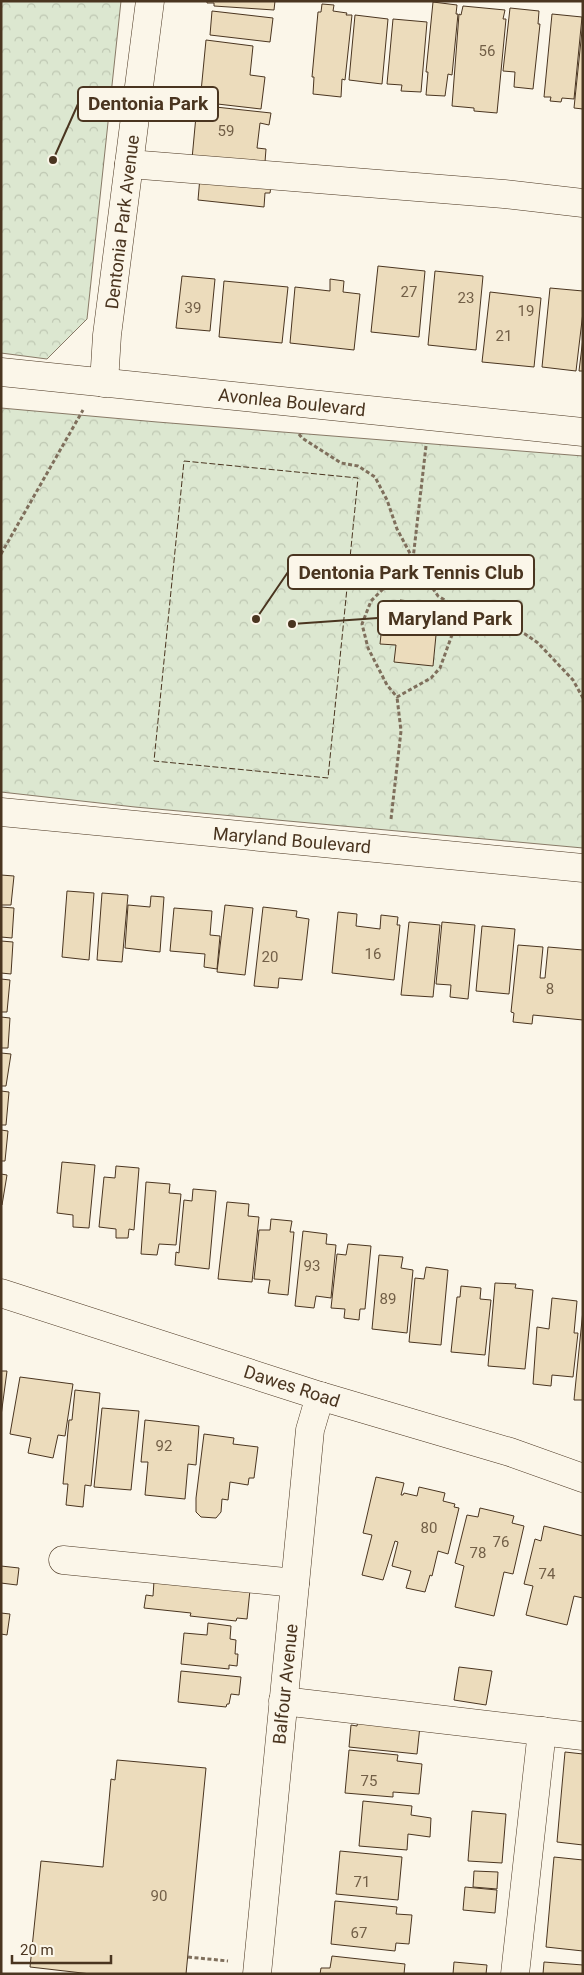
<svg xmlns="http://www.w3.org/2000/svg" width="584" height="1975" viewBox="0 0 584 1975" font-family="Roboto,sans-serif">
<defs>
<pattern id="park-crowns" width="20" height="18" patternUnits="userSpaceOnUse" patternTransform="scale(1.25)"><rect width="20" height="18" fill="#dce7d0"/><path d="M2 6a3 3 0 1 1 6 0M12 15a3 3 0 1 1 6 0" fill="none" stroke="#bec7b2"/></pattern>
</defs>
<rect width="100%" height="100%" fill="#fbf6e9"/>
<g fill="url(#park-crowns)" stroke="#887966">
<path d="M1,1H121L87,319L47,359L1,353Z"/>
<path d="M1,408L157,422L583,456V848L135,807L1,792Z"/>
</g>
<g fill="#ecdcbc" stroke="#4a3520">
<path d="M207,1H275L274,10L214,6V3H207Z"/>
<path d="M433,2L457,5L456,14H458L452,75L448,74L445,96L426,95L428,72H426Z"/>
<path d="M322,4L334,5L333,11L347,13L346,15H352L345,80L342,79L341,97L313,94L314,77H312L318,12H321Z"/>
<path d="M463,6L505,10L503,19H506L497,113L474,111V108L452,106L459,14L461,15Z"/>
<path d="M510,8L539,11L538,24H540L533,89L514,87L515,72L503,71Z"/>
<path d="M212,11L273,18L270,42L210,35Z"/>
<path d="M552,14L582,17L574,99L562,98L561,102L550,101L551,97H544Z"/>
<path d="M355,15L388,19L382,84L349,80Z"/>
<path d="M393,19L427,22L421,92L401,91L402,85L387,84Z"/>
<path d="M583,21V109L574,108Z"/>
<path d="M206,40L253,46L250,75L265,77L261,109L200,102Z"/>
<path d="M197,105L271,113L269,125L260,123L257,148L266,149L265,162L192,159Z"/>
<path d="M200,177L271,186L270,193H265L264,207L198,200Z"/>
<path d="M378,266L425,271L419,337L371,332Z"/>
<path d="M435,271L483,276L476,350L428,345Z"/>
<path d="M182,276L215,279L210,331L176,328Z"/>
<path d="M330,279L344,281L343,292L360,294L354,350L290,343L295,287L330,291Z"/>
<path d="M224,281L288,287L282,343L219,337Z"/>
<path d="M550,288L583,291V312L576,371L542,367Z"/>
<path d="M490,292L541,298L534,367L482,362Z"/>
<path d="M583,338V371H579Z"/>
<path d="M400,600L439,604L433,666L394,662L396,645L380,644L384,607L399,608Z"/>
<path d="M1,875L14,876L11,905H1Z"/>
<path d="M67,891L94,893L89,960L62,957Z"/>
<path d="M102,893L128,895L122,962L97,960Z"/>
<path d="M151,896L164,897L160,952L125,948L128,905L150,907Z"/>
<path d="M225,905L253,908L245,975L217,972Z"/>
<path d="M1,907L14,908L12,938L1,937Z"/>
<path d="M263,907L297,911L296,917L309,919L302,980L279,978L278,988L254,986Z"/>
<path d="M174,908L212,911L210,935L220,936L217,969L204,967L205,954L170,951Z"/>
<path d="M338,912L357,914L356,926L380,929L381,915L398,917L397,925H400L394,980L332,973Z"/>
<path d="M409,922L440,925L433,997L401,995Z"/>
<path d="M442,922L475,925L468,999L450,997L451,985L436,984Z"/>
<path d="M482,926L515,929L509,994L476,991Z"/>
<path d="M1,941L13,942L11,974L1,973Z"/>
<path d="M518,945L543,947L540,978H545L548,947L583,950V1020L533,1015L532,1024L513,1022L514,1013L511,1012Z"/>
<path d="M1,979L10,980L7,1012H1Z"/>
<path d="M1,1017L10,1018L8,1048H1Z"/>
<path d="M1,1053L11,1054L6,1086H1Z"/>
<path d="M1,1091L9,1092L6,1125H1Z"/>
<path d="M1,1130L8,1131L5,1161H1Z"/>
<path d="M62,1162L95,1165L89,1228L73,1227V1215L57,1213Z"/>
<path d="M116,1166L139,1168L134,1230L129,1229L128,1238H116V1229L99,1227L104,1177L115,1178Z"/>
<path d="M1,1174L7,1175L2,1205H1Z"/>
<path d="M146,1182L170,1184L169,1193L181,1194L176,1245L159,1244L157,1255L141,1254Z"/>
<path d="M193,1189L216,1191L209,1269L175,1265L176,1252L179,1253L184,1200L192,1201Z"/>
<path d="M227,1202L249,1204L248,1216L259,1217L252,1282L218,1279Z"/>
<path d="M271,1219L292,1221L290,1232H294L288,1295L268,1293L270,1280L254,1279L259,1230H270Z"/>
<path d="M303,1231L327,1234L326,1244L336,1245L331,1298L316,1296L314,1308L295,1306Z"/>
<path d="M348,1244L371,1246L365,1309H360L359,1320L344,1318L345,1309L331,1308L337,1254L346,1255Z"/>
<path d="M379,1255L403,1257L401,1268L413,1270L407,1333L372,1329Z"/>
<path d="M426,1267L448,1270L441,1345L409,1342L415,1278L424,1279Z"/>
<path d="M495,1283L516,1284L515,1288L533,1290L525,1369L488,1366Z"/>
<path d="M461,1286L481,1288L480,1299L491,1300L485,1355L451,1352L457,1297H460Z"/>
<path d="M552,1298L577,1301L574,1333H578L573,1377L552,1375L551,1386L533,1384L537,1327L549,1329Z"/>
<path d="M583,1310V1400H574Z"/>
<path d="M1,1371H7L1,1416Z"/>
<path d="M20,1377L73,1384L65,1436L58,1435L53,1458L28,1453L31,1438L10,1434Z"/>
<path d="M75,1390L100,1393L91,1486L85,1485L83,1507L66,1505L68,1484H63L69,1420H72Z"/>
<path d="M102,1408L139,1411L131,1490L94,1487Z"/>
<path d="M145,1420L199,1426L196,1465L188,1464L185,1499L145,1495L148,1462H141Z"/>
<path d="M204,1434L234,1438L233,1444L258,1447L254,1478H249L248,1485L230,1482L228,1500L222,1499L221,1512L216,1518L201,1517L196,1512V1498Z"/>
<path d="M376,1477L404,1483L401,1495H403L404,1493L417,1496L419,1487L445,1493L443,1501L455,1504L454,1507L459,1508L448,1554L438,1551L432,1576L430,1575L425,1592L406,1588L411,1571L392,1566L398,1542L395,1541L383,1580L362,1575L372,1535L363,1533Z"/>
<path d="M480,1508L514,1516L512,1523L524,1526L513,1574L504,1572L494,1616L455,1607L464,1566L455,1563L467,1515L478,1517Z"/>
<path d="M544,1526L583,1536V1598L574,1596L567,1625L526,1615L533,1586L524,1584L535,1539L541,1541Z"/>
<path d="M1,1566L19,1568L17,1585L1,1583Z"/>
<path d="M154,1581L250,1590L247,1619L237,1618L236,1621L190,1616L191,1613L144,1608L146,1595L153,1596Z"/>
<path d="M1,1613L10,1614L7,1635L1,1634Z"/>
<path d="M208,1623L231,1626L230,1639L236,1640L235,1654H238L237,1666L229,1665V1669L181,1664L184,1633L207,1635Z"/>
<path d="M459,1667L492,1671L486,1705L454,1700Z"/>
<path d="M181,1671L241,1677L239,1695L231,1694L229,1704H227L226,1707L178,1702Z"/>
<path d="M358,1720L420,1726L417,1754L349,1747L351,1725L357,1726Z"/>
<path d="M349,1750L398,1755L397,1761L422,1764L419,1794L393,1792V1797L345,1793Z"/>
<path d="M565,1752L583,1754V1845L557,1842Z"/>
<path d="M117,1760L206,1768L186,1974H91L30,1967L41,1861L103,1867L111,1779L115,1780Z"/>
<path d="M363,1801L412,1806L411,1815L431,1818L430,1837L408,1834L407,1850L359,1846Z"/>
<path d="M472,1811L506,1814L502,1863L468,1861Z"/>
<path d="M340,1851L402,1857L398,1900L336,1894Z"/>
<path d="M554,1857L583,1860V1951L546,1947Z"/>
<path d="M474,1871L498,1872L497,1889L473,1887Z"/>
<path d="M465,1887L497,1890L495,1913L463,1910Z"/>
<path d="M335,1901L397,1907L396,1914L412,1915L409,1944L396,1943L395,1951L331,1944Z"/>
<path d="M332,1956L405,1964L404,1974H320L321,1968H330Z"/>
<path d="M454,1962L487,1965L486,1974H453Z"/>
<path d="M544,1962L583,1965V1974H543Z"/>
</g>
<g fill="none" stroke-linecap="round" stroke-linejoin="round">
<defs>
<g id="minor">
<path d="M129,164L504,194L583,203"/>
<path d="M1,372L583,432"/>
<path d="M104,383L107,335L150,1"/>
<path d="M1,812L583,868"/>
<path d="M1,1293L320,1396L510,1452L583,1478"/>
<path d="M63,1560L295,1583"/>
<path d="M283,1701L583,1736"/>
<path d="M257,1974L310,1430L320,1396"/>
<path d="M515,1974L542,1731"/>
</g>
</defs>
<use href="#minor" stroke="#4a3520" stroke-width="29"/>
<g stroke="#7f6f5c" stroke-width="3" stroke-dasharray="4 2.5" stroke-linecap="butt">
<path d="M299,434L302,438L341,463L358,466L375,477L387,500L397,529L413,559L438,596L461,610L497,621L525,634L538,643L573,680L583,698"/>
<path d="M426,446L413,559L371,601L362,624L368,648L387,685L397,697L431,678L440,668L461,610"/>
<path d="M1,554L83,410"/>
<path d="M391,819L401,731L397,697"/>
<path d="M188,1957L228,1961"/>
</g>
<use href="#minor" stroke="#fbf6e9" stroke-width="28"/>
<path stroke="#4a3520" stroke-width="1" stroke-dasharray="6 2.5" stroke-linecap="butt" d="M184,461L358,478L328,778L154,761Z"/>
</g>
<g text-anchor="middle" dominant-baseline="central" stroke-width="4" stroke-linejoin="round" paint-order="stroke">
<g font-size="15" fill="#725f47">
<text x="487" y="51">56</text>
<text x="226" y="131">59</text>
<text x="409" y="292">27</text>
<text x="466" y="298">23</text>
<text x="193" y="308">39</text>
<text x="526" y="311">19</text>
<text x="504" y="336">21</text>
<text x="373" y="954">16</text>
<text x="270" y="957">20</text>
<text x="550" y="989">8</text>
<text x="312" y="1266">93</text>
<text x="388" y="1299">89</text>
<text x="164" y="1446">92</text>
<text x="429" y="1528">80</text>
<text x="501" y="1542">76</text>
<text x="478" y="1553">78</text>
<text x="547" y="1574">74</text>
<text x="369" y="1781">75</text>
<text x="362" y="1882">71</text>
<text x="159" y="1896">90</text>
<text x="359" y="1933">67</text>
</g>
<g font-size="18" fill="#4a3520" stroke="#fbf6e9">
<text transform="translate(122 222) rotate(-83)">Dentonia Park Avenue</text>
<text transform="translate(292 402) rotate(6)">Avonlea Boulevard</text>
<text transform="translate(292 840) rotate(5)">Maryland Boulevard</text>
<text transform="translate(292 1386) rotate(18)">Dawes Road</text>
<text transform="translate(285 1684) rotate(-84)">Balfour Avenue</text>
</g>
</g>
<path fill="none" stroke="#4a3520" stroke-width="2" d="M53 160L78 104M256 619L288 572M292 624L378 618"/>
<g fill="#4a3520" stroke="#fbf6e9" stroke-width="2">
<circle cx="53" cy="160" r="5"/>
<circle cx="256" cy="619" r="5"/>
<circle cx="292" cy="624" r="5"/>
</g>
<g fill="#fbf6e9" stroke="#4a3520" stroke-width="2">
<rect x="78" y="87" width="140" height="34" rx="5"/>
<rect x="288" y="555" width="246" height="34" rx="5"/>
<rect x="378" y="601" width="144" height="34" rx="5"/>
</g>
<g font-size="19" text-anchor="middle" font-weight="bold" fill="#4a3520">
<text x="148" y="110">Dentonia Park</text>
<text x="411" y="579">Dentonia Park Tennis Club</text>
<text x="450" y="625">Maryland Park</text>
</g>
<rect width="584" height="1975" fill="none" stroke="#4a3520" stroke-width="5"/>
<path d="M12 1955v8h99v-8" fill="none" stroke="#4a3520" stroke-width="2.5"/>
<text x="20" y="1955" font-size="15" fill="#4a3520" stroke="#fbf6e9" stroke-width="4" paint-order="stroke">20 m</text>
</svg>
